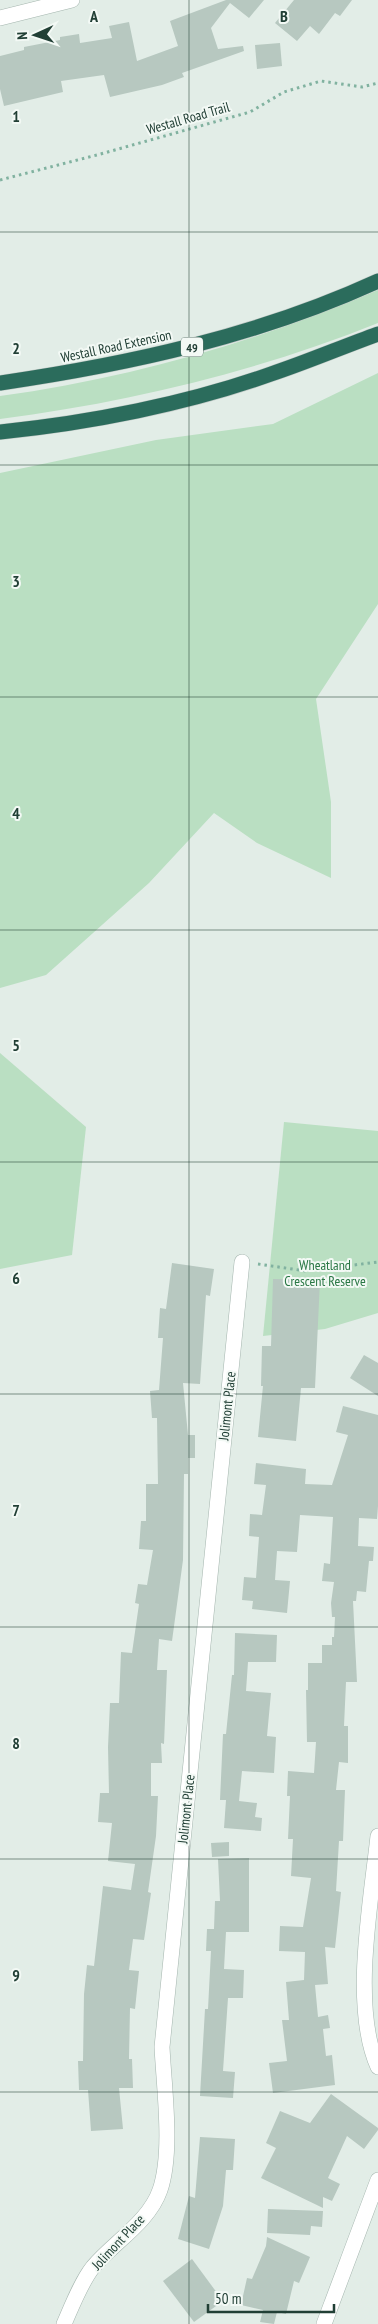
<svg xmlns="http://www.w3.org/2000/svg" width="378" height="2324" viewBox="0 0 378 2324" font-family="'PT Sans Narrow',sans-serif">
<rect width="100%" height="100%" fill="#e2ede7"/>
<g fill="#badfc2">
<path d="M378,290V323C256,372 130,402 0,419V396C131,378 256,342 378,290Z"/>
<path d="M378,373V604L316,699L331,802V878L257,843L214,813L149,883L46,975L0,988V473L156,440L273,424Z"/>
<path d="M0,1053L86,1127L72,1255L0,1269Z"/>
<path d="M284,1122L378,1131V1313L325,1329L263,1336Z"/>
</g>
<g fill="#b7c8c0">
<path d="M226,0H264L249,18L230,3L211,28L218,49L243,46L244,51L182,73L184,77L162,85L110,97L104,75L61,81L63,92L4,106L0,89V56L24,50V47L60,40V37L79,34L80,43L112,38L109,26L129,22L137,61L178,46L170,21Z"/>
<path d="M294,0H352L340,16L335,13L319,34L310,26L297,41L275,23Z"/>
<path d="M280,43L282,66L257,69L255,45Z"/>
<path d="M172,1263L214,1269L210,1296L206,1295L200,1384L183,1383L188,1435H195V1458H188V1474H184L183,1560L172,1641L159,1639L157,1670H167L164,1744L161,1743L162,1763H151V1796H158L156,1836L148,1892L151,1893L144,1940L133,1939L129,1970L139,1971L135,2009L130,2008L129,2059H132L133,2088H119L123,2129L91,2131L88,2090H79L78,2061H83L84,1994L87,1965L94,1966L103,1886L131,1890L135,1864L108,1861L112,1823L98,1822L100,1793H109L108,1747L110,1703H119L121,1652L132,1653L139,1604L135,1603L138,1584L147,1585L153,1550L139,1549L141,1521H146V1484H158L157,1418H152L150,1391L159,1390L163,1338H158L160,1308L166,1309Z"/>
<path d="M273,1279L320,1280L315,1388H301L296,1441L258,1437L263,1386H261L262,1346H271Z"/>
<path d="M364,1355L378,1363V1396L350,1378Z"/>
<path d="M343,1406L378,1415V1506L377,1519L359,1518L358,1546L374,1547L373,1561H369L366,1592L357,1591L356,1601H353L357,1682H346L344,1726H348V1763L339,1762L336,1790H345L343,1841H339L336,1891L341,1892L335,1948L325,1947L328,1984L315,1985L318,2017L328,2015L330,2028L323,2029L326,2056L332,2055L335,2085L273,2093L269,2063L287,2061L282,2020H289L286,1982L304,1980L305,1952L279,1951L280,1926L303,1927L311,1878L291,1876L293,1839H288L290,1796H287L288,1771L314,1773L316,1742H307L306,1690H308V1663H322V1645H332V1637H334L335,1617H332L331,1603L334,1582L322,1581L324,1563L330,1564L333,1517L300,1515L297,1552L277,1551L275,1580L290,1581L287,1613L252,1609L253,1601L242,1600L244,1577L256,1578L259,1537L249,1536L250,1514L262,1515L266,1485L254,1484L256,1463L306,1469L305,1484L332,1485L348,1435L336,1432Z"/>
<path d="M235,1633L277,1635L276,1662H248L246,1691L271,1693L267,1736L276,1737L274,1773L242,1771L239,1801L257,1803L255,1817L262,1818L261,1831L224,1828L226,1800H220L223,1734H226L232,1675H234Z"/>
<path d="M229,1842V1856L212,1857L211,1843Z"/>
<path d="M249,1858V1932H226L224,1969L244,1970L243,1998H228L223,2071L235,2072L233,2098L200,2096L205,2009H208L211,1951H206L207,1929H214L215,1901H220L218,1859Z"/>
<path d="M331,2094L378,2128V2130L364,2149L347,2136L328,2178L340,2184L332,2201L323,2197V2208L261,2178L276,2148L266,2143L280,2111L310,2123Z"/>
<path d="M200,2137L235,2139L233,2170H226L223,2206L209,2249L178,2239L189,2196L195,2198Z"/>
<path d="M268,2209L323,2211L322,2227L311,2226L310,2235L267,2233Z"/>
<path d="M267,2237L310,2257L299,2283L294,2281L286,2314L277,2312L274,2324L260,2322L263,2310L241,2305L247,2278L252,2279L266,2246Z"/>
<path d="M192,2259L223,2301L194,2322L163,2281Z"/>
</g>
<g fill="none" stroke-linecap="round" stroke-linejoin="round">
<defs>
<g id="street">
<path d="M0,18L72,0"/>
<path d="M378,1836C371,1902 351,2007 378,2067"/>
<path d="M64,2324C72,2306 81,2282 93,2267C114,2242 149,2222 160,2190C173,2152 164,2088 162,2047L242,1262"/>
<path d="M324,2324L378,2180"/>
</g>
<g id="highway">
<path d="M0,383C130,364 258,336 378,281"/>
<path d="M0,432C89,423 187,404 271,374C307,362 342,347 378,334"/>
</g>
</defs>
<use href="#street" stroke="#a4b5ae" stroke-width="16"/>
<use href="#highway" stroke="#c1c9c6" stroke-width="16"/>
<g stroke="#81b2a0" stroke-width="3" stroke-dasharray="2.5 4" stroke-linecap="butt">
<path d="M0,180L97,155L250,112L284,92L321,81L362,87L378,83"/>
<path d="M258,1264L306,1271L378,1262"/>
</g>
<use href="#street" stroke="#fff" stroke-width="15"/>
<use href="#highway" stroke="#2b6c5c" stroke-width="15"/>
</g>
<path fill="none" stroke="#213f35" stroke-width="1" stroke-opacity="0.55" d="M189,0V2324M0,232H378M0,465H378M0,697H378M0,930H378M0,1162H378M0,1394H378M0,1627H378M0,1859H378M0,2092H378"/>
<g text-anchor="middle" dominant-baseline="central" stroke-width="4" stroke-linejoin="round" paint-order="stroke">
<rect fill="#f3f9f5" stroke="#60776f" stroke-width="1" x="181" y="337.5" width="22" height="19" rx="4"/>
<g font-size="12" font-weight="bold" fill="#213f35">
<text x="192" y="347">49</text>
</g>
<g font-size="14" fill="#213f35" stroke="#f3f9f5">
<text transform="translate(188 118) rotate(-16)">Westall Road Trail</text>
<text transform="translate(116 346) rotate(-12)">Westall Road Extension</text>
<text transform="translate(227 1406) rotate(-84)">Jolimont Place</text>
<text transform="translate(186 1809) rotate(-84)">Jolimont Place</text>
<text transform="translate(118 2242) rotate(-47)">Jolimont Place</text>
</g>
<g font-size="14" fill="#297744" stroke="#f3f9f5">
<text x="325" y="1265">Wheatland<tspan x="325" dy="16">Crescent Reserve</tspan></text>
</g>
</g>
<g font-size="16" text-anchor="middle" font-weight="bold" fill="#213f35" stroke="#f3f9f5" stroke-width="4" stroke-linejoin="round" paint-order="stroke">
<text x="94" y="22">A</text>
<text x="284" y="22">B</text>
<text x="16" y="122">1</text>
<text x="16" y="354">2</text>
<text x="16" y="587">3</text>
<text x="16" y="819">4</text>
<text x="16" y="1051">5</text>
<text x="16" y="1284">6</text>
<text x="16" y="1516">7</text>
<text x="16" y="1749">8</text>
<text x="16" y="1981">9</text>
</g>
<g transform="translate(35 35) rotate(267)" stroke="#f3f9f5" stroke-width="4" paint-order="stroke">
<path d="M0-4L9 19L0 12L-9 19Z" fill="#213f35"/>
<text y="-8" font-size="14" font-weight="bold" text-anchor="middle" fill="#213f35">N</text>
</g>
<path d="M208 2304v8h126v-8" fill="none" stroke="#213f35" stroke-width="2.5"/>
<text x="215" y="2304" font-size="15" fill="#213f35" stroke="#f3f9f5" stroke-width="4" paint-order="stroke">50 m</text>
</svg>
